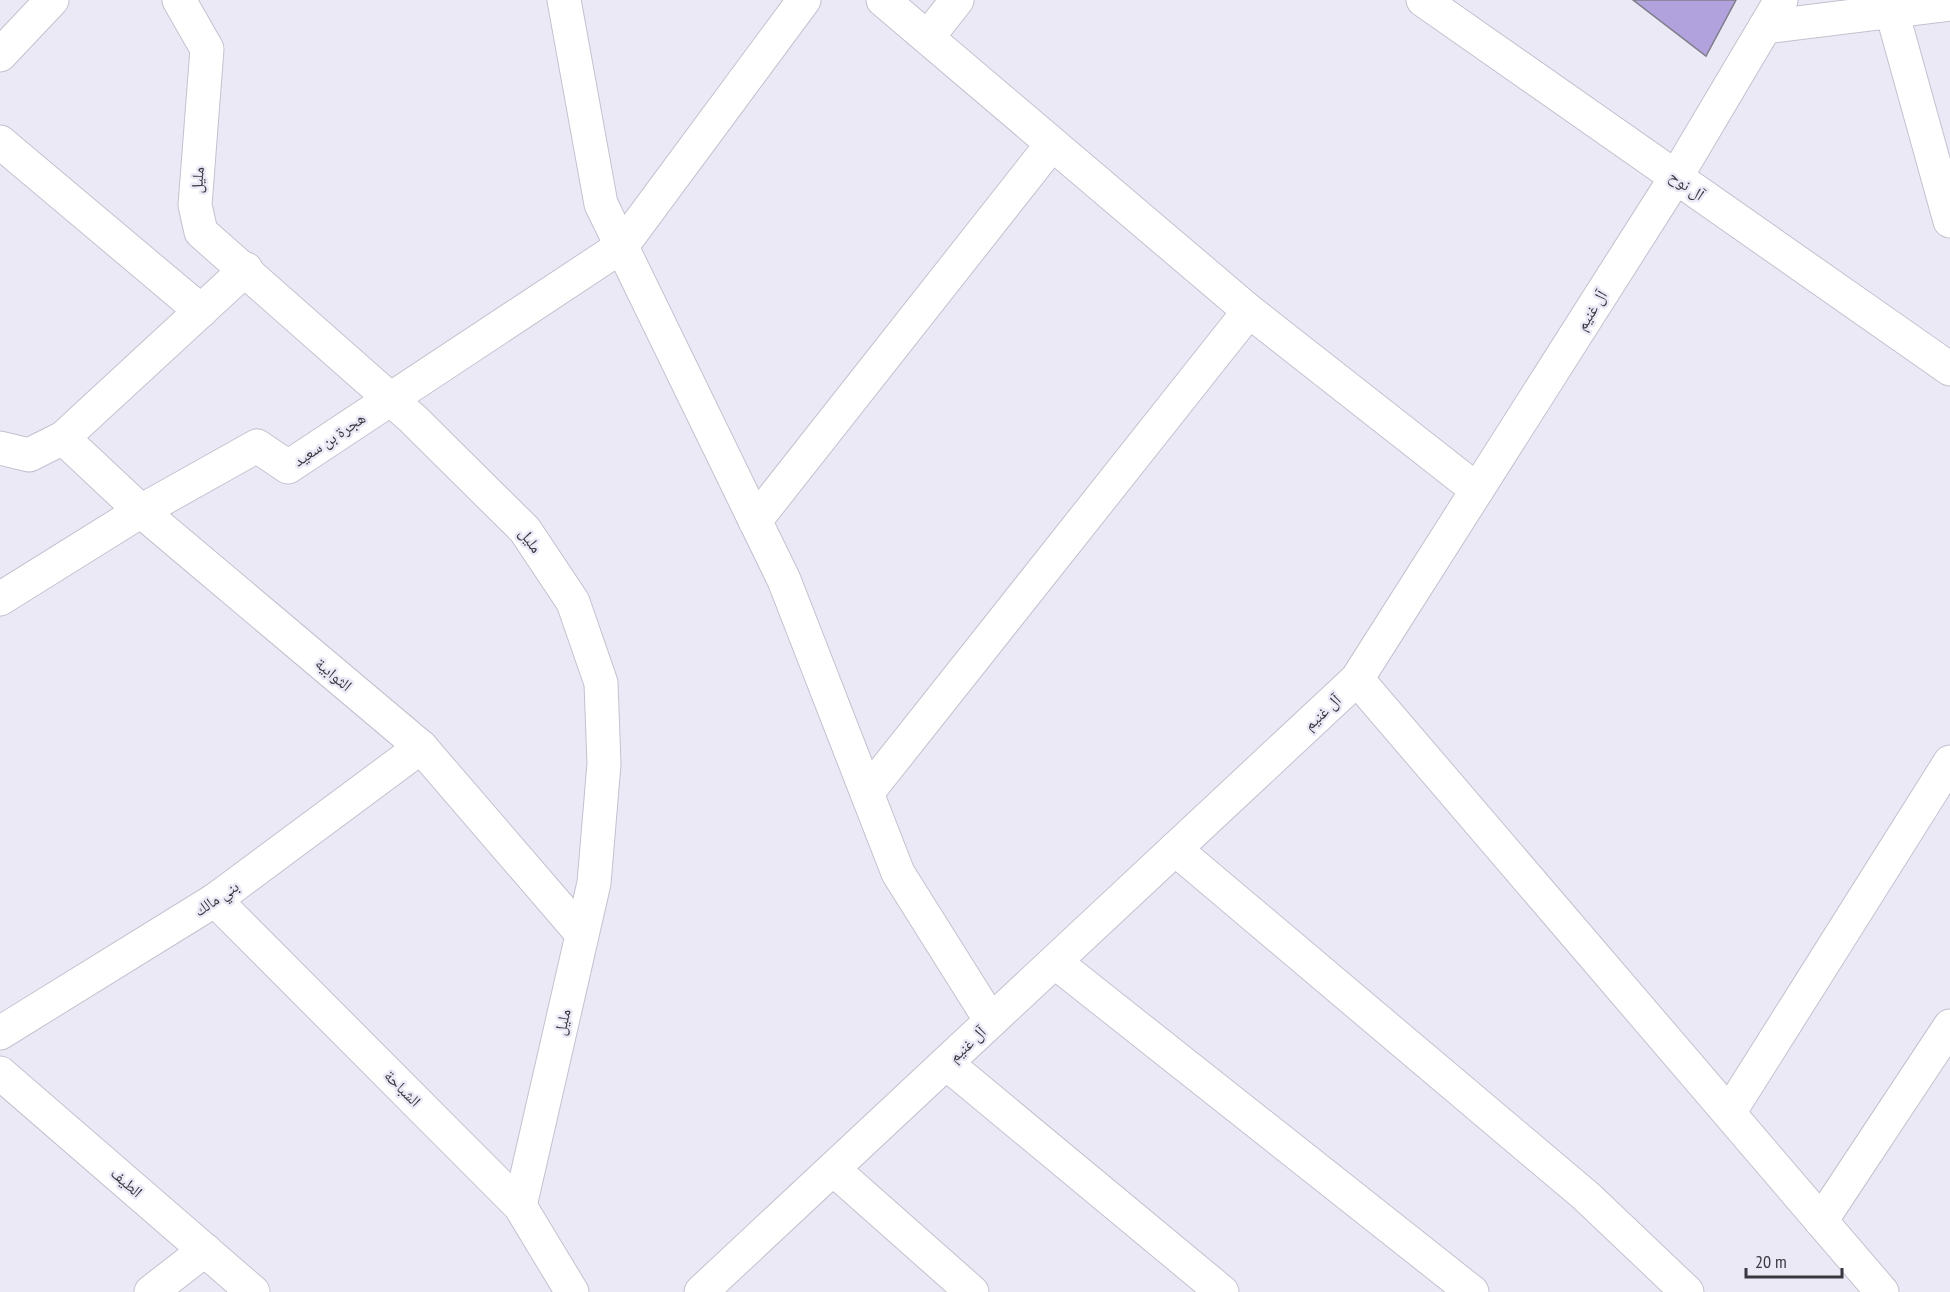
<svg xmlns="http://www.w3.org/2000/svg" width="1950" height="1292" viewBox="0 0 1950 1292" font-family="'PT Sans Narrow','Noto Naskh Arabic',sans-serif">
<rect width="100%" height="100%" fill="#ece9f7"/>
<path fill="#b1a2dd" stroke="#807e8a" stroke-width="1.5" d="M1633,0H1736L1706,56Z"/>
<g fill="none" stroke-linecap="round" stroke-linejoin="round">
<defs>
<g id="minor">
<path d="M179,0L207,49L195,205L201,232L413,419L525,530L573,602L601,683L604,764L594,883L520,1206"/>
<path d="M564,0L601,204L784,580L898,873L991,1021"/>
<path d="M883,0L1249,311L1477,490"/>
<path d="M1423,0L1950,369"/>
<path d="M1892,12L1950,221"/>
<path d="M1765,27L1950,4"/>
<path d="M928,37L957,0"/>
<path d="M0,55L52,0"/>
<path d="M0,142L201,311"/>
<path d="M63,438L141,511L421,747L582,934"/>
<path d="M0,448L29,455L63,438L246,269"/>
<path d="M755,521L1052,144"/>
<path d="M0,599L141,511L257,446L288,467L622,246L804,0"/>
<path d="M1357,679L1882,1292"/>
<path d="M867,793L1249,311"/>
<path d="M1175,849L1586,1196L1687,1292"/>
<path d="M215,900L520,1206L572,1292"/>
<path d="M1055,962L1472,1292"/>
<path d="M0,1033L215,900L421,747"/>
<path d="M946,1063L1222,1292"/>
<path d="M0,1073L253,1292"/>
<path d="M1729,1113L1950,762"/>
<path d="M833,1169L972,1292"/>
<path d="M1821,1221L1950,1026"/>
<path d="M151,1292L205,1250"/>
<path d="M701,1292L1357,679L1676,177L1781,0"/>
</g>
</defs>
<use href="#minor" stroke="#c4c1cf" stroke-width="35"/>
<use href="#minor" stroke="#fff" stroke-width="33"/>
</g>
<g text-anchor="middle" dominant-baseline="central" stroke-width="5" stroke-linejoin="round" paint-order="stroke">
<g font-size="16" fill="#39383e" stroke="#ece9f7">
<text transform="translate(197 180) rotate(-86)">مليل</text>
<text transform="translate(1687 185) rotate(35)">آل نوح</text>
<text transform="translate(1591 310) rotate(-58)">آل غنيم</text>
<text transform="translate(329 439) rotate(-34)">هجرة بن سعيد</text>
<text transform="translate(531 540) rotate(54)">مليل</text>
<text transform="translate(334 674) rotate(40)">الثوابية</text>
<text transform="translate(1322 712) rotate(-43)">آل غنيم</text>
<text transform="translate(216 898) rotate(-34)">بني مالك</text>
<text transform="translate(562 1022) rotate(-77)">مليل</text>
<text transform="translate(967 1044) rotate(-43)">آل غنيم</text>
<text transform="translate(403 1088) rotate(45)">الشباحة</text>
<text transform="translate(127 1182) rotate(41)">الطيف</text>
</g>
</g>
<path d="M1746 1268v9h96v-9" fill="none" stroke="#39383e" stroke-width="3"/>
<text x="1755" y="1268" font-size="18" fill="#39383e" stroke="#ece9f7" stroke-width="4.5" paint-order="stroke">20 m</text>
</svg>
